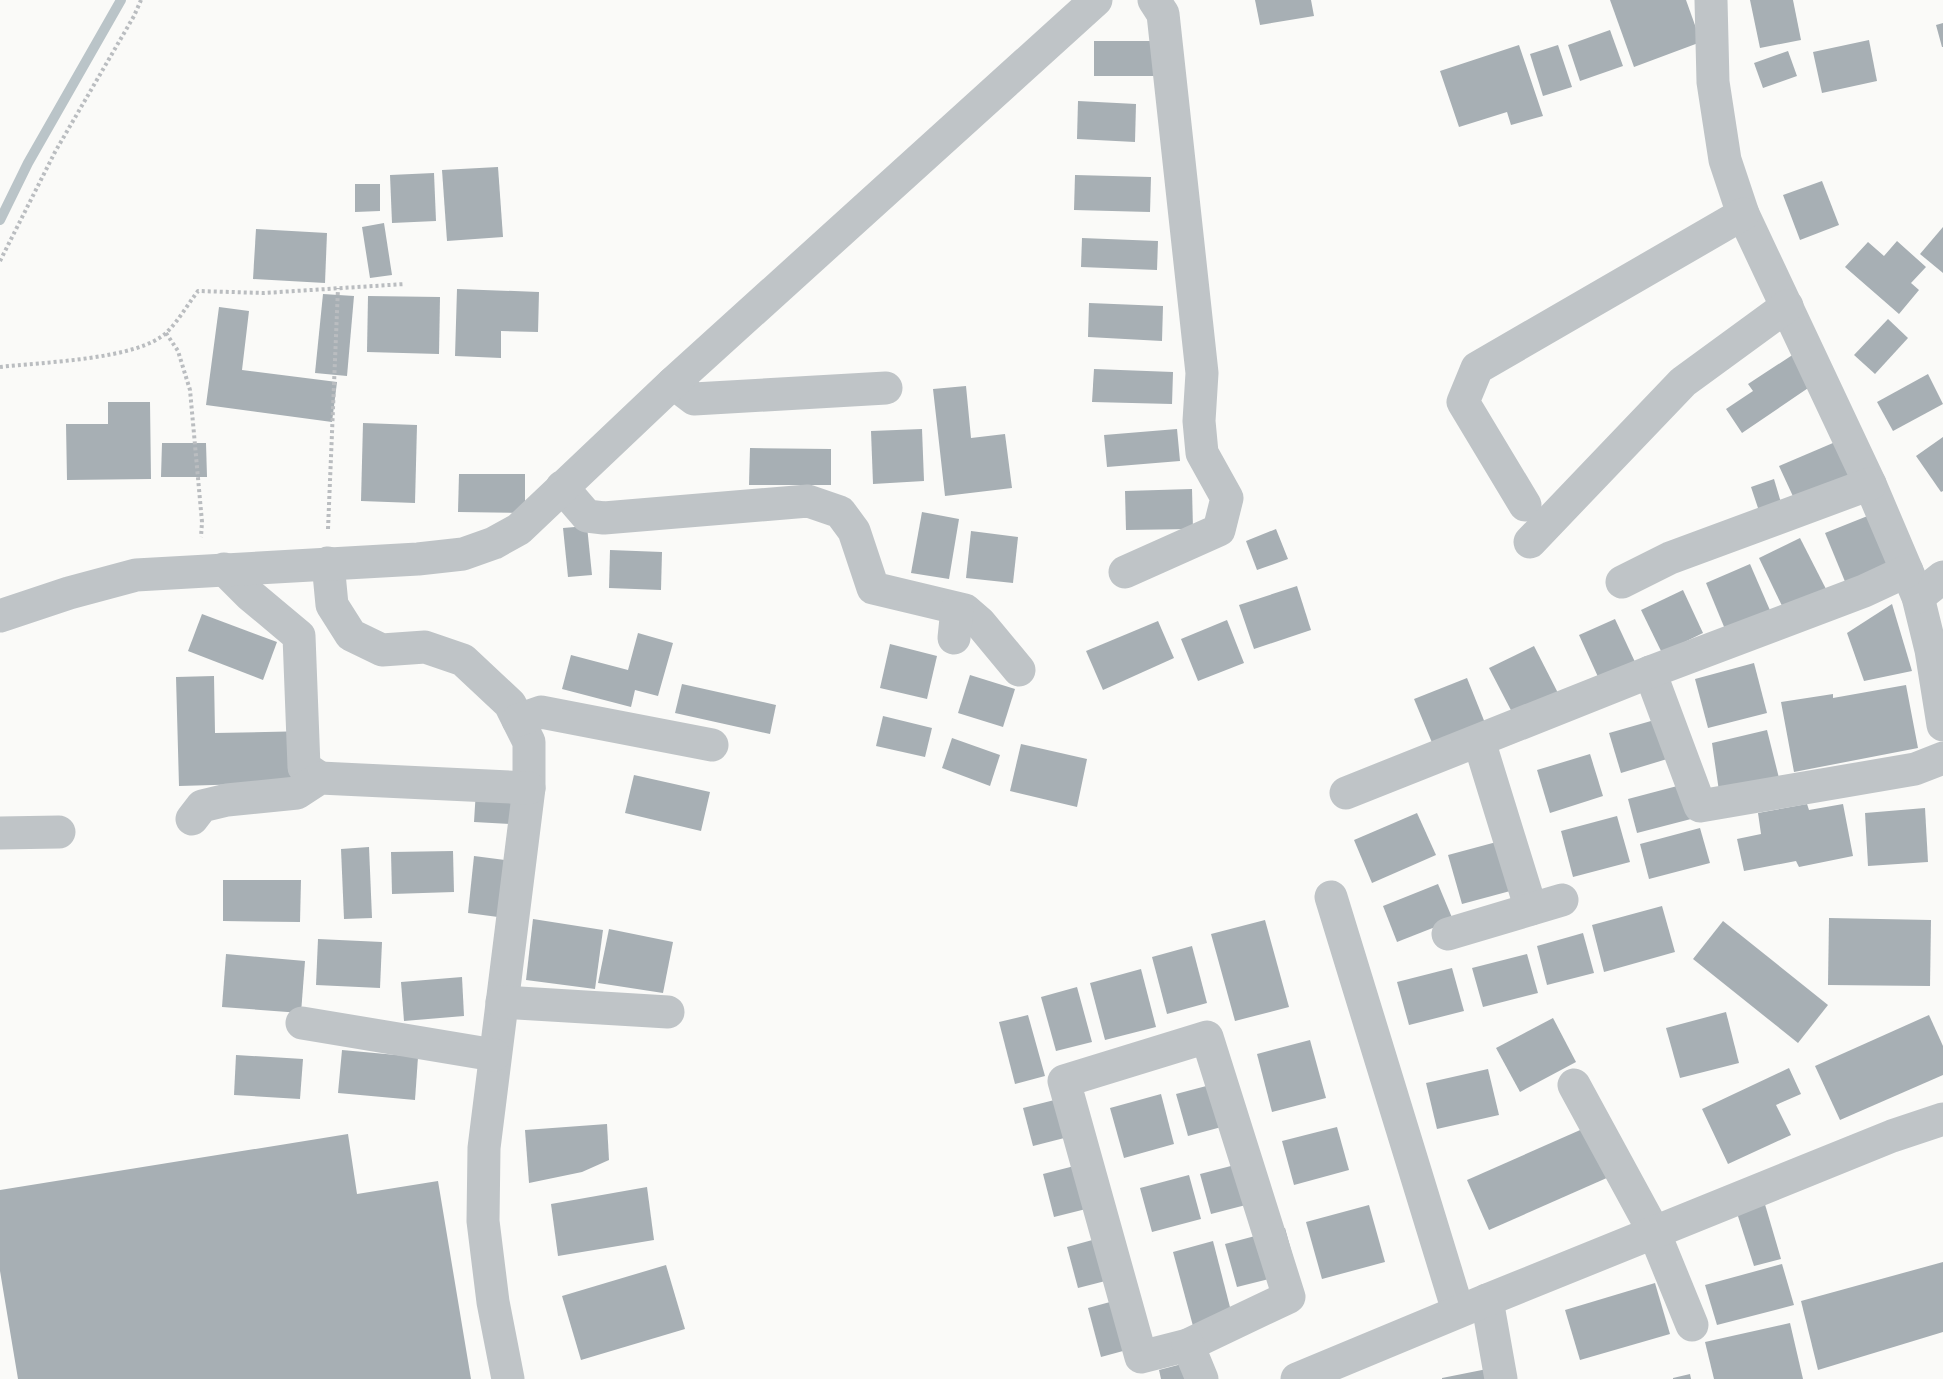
<svg xmlns="http://www.w3.org/2000/svg" width="1943" height="1379" viewBox="0 0 1943 1379" font-family="'Roboto Condensed',sans-serif">
<rect width="100%" height="100%" fill="#fafaf8"/>
<g fill="none" stroke-linecap="round" stroke-linejoin="round">
<path stroke="#bac4c8" stroke-width="10" d="M0,220L28,163L121,0"/>
</g>
<g fill="#a7afb4">
<path d="M1255,0H1311L1314,16L1260,25Z"/>
<path d="M1610,0H1686L1701,42L1634,67Z"/>
<path d="M1750,0H1793L1801,40L1760,48Z"/>
<path d="M1943,23V47H1942L1936,25Z"/>
<path d="M1610,30L1623,66L1580,81L1568,45Z"/>
<path d="M1869,40L1877,81L1822,93L1813,52Z"/>
<rect x="1094" y="41" width="63" height="35"/>
<path d="M1519,45L1543,116L1511,125L1507,112L1459,127L1440,71Z"/>
<path d="M1558,45L1572,87L1543,96L1530,54Z"/>
<path d="M1788,51L1797,76L1763,88L1754,63Z"/>
<path d="M1078,101L1136,104L1135,142L1077,139Z"/>
<path d="M498,167L503,237L447,241L442,170Z"/>
<path d="M434,173L436,221L392,223L390,175Z"/>
<path d="M1075,175L1151,177L1150,212L1074,210Z"/>
<path d="M1822,181L1839,225L1800,240L1783,195Z"/>
<path d="M355,184H380V211L355,212Z"/>
<path d="M384,223L392,275L370,278L362,227Z"/>
<path d="M1943,227V273L1920,254Z"/>
<path d="M256,229L327,233L325,283L253,279Z"/>
<path d="M1082,238L1158,241L1157,270L1081,267Z"/>
<path d="M1897,241L1926,267L1911,283L1919,290L1899,314L1845,267L1868,242L1884,256Z"/>
<path d="M457,289L539,292L538,332L501,331V358L455,356Z"/>
<path d="M323,294L354,296L347,376L315,373Z"/>
<path d="M368,296L440,297L439,354L367,352Z"/>
<path d="M1089,303L1163,306L1162,341L1088,337Z"/>
<path d="M219,307L249,311L242,370L337,382L332,422L206,405Z"/>
<path d="M1888,319L1908,338L1875,374L1854,355Z"/>
<path d="M1797,352L1817,382L1742,433L1726,409L1753,391L1748,384Z"/>
<path d="M1094,369L1173,372L1172,404L1092,402Z"/>
<path d="M1928,374L1943,404L1893,431L1877,402Z"/>
<path d="M966,386L971,438L1005,434L1012,488L945,496L933,389Z"/>
<path d="M108,402H150L151,479L67,480L66,424H108Z"/>
<path d="M363,423L417,425L415,503L361,501Z"/>
<path d="M922,429L924,481L873,484L871,431Z"/>
<path d="M1177,429L1180,461L1107,467L1104,435Z"/>
<path d="M1943,437V491L1941,492L1916,456Z"/>
<path d="M1840,440L1857,479L1797,505L1779,466Z"/>
<path d="M162,443H206L207,477H161Z"/>
<path d="M750,448L831,449V485H749Z"/>
<path d="M459,474H525V513L458,512Z"/>
<path d="M1774,479L1782,506L1760,514L1751,487Z"/>
<path d="M1192,489L1193,529L1126,530L1125,491Z"/>
<path d="M922,512L959,519L949,579L911,573Z"/>
<path d="M1870,515L1892,570L1846,584L1825,533Z"/>
<path d="M587,526L592,575L568,577L563,528Z"/>
<path d="M1276,529L1288,559L1257,570L1246,541Z"/>
<path d="M971,531L1018,537L1013,583L966,578Z"/>
<path d="M1800,538L1826,589L1784,610L1759,558Z"/>
<path d="M610,550L662,552L661,590L609,588Z"/>
<path d="M1750,564L1772,615L1727,634L1706,583Z"/>
<path d="M1297,586L1311,630L1254,649L1239,605Z"/>
<path d="M1683,590L1703,633L1662,653L1641,610Z"/>
<path d="M1892,604L1912,671L1864,681L1847,633Z"/>
<path d="M202,614L277,642L263,680L188,651Z"/>
<path d="M1615,619L1635,662L1599,679L1579,635Z"/>
<path d="M1227,620L1244,663L1198,681L1181,639Z"/>
<path d="M1158,621L1174,658L1103,690L1086,651Z"/>
<path d="M638,633L673,643L658,696L635,690L631,707L562,689L571,655L628,670Z"/>
<path d="M890,644L937,656L927,699L880,688Z"/>
<path d="M1534,646L1558,693L1514,716L1489,668Z"/>
<path d="M1754,663L1767,713L1708,728L1695,679Z"/>
<path d="M970,675L1015,689L1003,727L958,713Z"/>
<path d="M214,676L215,733L310,731L311,782L179,786L176,677Z"/>
<path d="M1467,678L1485,723L1433,745L1414,699Z"/>
<path d="M682,684L776,705L770,734L675,713Z"/>
<path d="M1906,685L1918,748L1794,772L1781,702L1833,694V698Z"/>
<path d="M883,716L932,728L925,757L876,746Z"/>
<path d="M1665,717L1677,756L1621,773L1609,733Z"/>
<path d="M1767,730L1779,778L1719,791L1712,743Z"/>
<path d="M952,738L1000,755L990,786L942,768Z"/>
<path d="M1021,744L1087,759L1077,807L1010,791Z"/>
<path d="M1590,754L1603,796L1550,813L1537,770Z"/>
<path d="M634,775L710,792L701,831L625,813Z"/>
<path d="M1681,785L1691,819L1637,833L1628,799Z"/>
<path d="M476,790L513,793L511,824L474,822Z"/>
<path d="M1807,804L1809,810L1843,804L1853,856L1799,867L1796,861L1744,871L1737,839L1761,834L1758,813Z"/>
<path d="M1925,808L1928,862L1868,866L1865,813Z"/>
<path d="M1417,813L1436,855L1372,883L1354,840Z"/>
<path d="M1617,816L1630,862L1573,877L1561,831Z"/>
<path d="M1700,828L1710,863L1649,879L1640,844Z"/>
<path d="M1515,837L1529,886L1462,904L1448,855Z"/>
<path d="M369,847L372,918L344,919L341,849Z"/>
<path d="M453,851L454,892L392,894L391,852Z"/>
<path d="M474,856L505,860L498,917L468,913Z"/>
<path d="M223,880H301L300,922L223,921Z"/>
<path d="M1438,884L1453,920L1397,942L1383,906Z"/>
<path d="M1662,906L1675,952L1604,972L1592,925Z"/>
<path d="M1829,918L1931,920L1930,986L1828,985Z"/>
<path d="M533,919L603,930L595,989L526,980Z"/>
<path d="M1265,920L1289,1007L1235,1021L1211,934Z"/>
<path d="M1723,921L1828,1005L1798,1043L1693,959Z"/>
<path d="M609,929L673,942L663,993L598,983Z"/>
<path d="M1583,933L1594,973L1547,985L1537,946Z"/>
<path d="M318,939L382,942L380,988L316,985Z"/>
<path d="M1192,946L1207,1003L1167,1014L1152,957Z"/>
<path d="M226,954L305,961L301,1013L222,1007Z"/>
<path d="M1527,954L1538,993L1483,1007L1472,968Z"/>
<path d="M1452,968L1464,1011L1409,1025L1397,982Z"/>
<path d="M1141,969L1156,1027L1105,1040L1090,983Z"/>
<path d="M462,977L464,1016L404,1021L401,982Z"/>
<path d="M1077,987L1092,1042L1056,1051L1041,997Z"/>
<path d="M1726,1012L1739,1063L1680,1078L1666,1028Z"/>
<path d="M1028,1015L1045,1076L1015,1084L999,1022Z"/>
<path d="M1929,1015L1943,1046V1075L1840,1120L1815,1066Z"/>
<path d="M1553,1018L1576,1062L1520,1092L1496,1048Z"/>
<path d="M1310,1040L1326,1098L1272,1112L1257,1054Z"/>
<path d="M342,1050L418,1057L415,1100L338,1093Z"/>
<path d="M236,1055L303,1059L300,1099L234,1095Z"/>
<path d="M1789,1068L1801,1094L1776,1105L1791,1135L1728,1164L1702,1109Z"/>
<path d="M1488,1069L1499,1115L1437,1129L1426,1083Z"/>
<path d="M1229,1080L1240,1122L1188,1136L1176,1094Z"/>
<path d="M1161,1094L1174,1144L1124,1158L1110,1108Z"/>
<path d="M1070,1096L1080,1134L1033,1146L1023,1108Z"/>
<path d="M607,1124L609,1160L582,1172L529,1183L525,1130Z"/>
<path d="M1337,1127L1349,1170L1294,1185L1282,1141Z"/>
<path d="M1587,1127L1609,1177L1489,1230L1467,1180Z"/>
<path d="M348,1134L357,1194L438,1181L471,1379H18L0,1271V1190Z"/>
<path d="M1258,1159L1269,1199L1211,1214L1200,1174Z"/>
<path d="M1086,1163L1098,1206L1054,1217L1043,1174Z"/>
<path d="M1189,1175L1201,1219L1152,1232L1140,1188Z"/>
<path d="M647,1187L654,1240L558,1256L551,1204Z"/>
<path d="M1764,1201L1781,1259L1754,1266L1736,1210Z"/>
<path d="M1369,1205L1385,1262L1322,1279L1306,1222Z"/>
<path d="M1285,1228L1297,1272L1237,1287L1225,1244Z"/>
<path d="M1114,1234L1125,1276L1078,1288L1067,1247Z"/>
<path d="M1213,1241L1232,1315L1193,1326L1173,1252Z"/>
<path d="M1943,1262V1332L1818,1370L1801,1301Z"/>
<path d="M1782,1264L1794,1305L1717,1325L1705,1285Z"/>
<path d="M666,1265L685,1329L581,1360L562,1296Z"/>
<path d="M1655,1283L1670,1334L1580,1360L1565,1310Z"/>
<path d="M1132,1296L1145,1345L1101,1357L1088,1308Z"/>
<path d="M1790,1323L1803,1379H1714L1705,1342Z"/>
<path d="M1197,1360L1202,1379H1161L1159,1370Z"/>
<path d="M1507,1365L1510,1379H1442V1378Z"/>
<path d="M1690,1374L1691,1379H1673V1378Z"/>
</g>
<g fill="none" stroke-linecap="round" stroke-linejoin="round">
<g stroke="#babdc0" stroke-width="4" stroke-dasharray="3 3" stroke-linecap="butt">
<path d="M0,261L55,152L134,16L141,0"/>
<path d="M166,333L178,351L190,390L202,522L201,537"/>
<path d="M0,367C41,362 139,360 167,332C179,320 188,304 198,291L264,293L405,284"/>
<path d="M328,529L338,288"/>
</g>
<g stroke="#bfc4c7" stroke-width="33">
<path d="M1711,0L1713,82L1725,160L1743,214L1870,484L1918,597L1931,650L1943,725"/>
<path d="M673,383L694,399L886,388"/>
<path d="M562,487L587,516L604,518L808,501L840,512L854,531L873,588L965,610L980,623L1019,670"/>
<path d="M1525,505L1463,402L1477,368L1743,214"/>
<path d="M1530,542L1683,382L1787,306"/>
<path d="M328,563L332,605L351,635L382,650L425,647L463,660L510,704L529,742V788L484,1148L483,1221L493,1302L508,1379"/>
<path d="M224,569L250,595L299,636L304,767L320,778"/>
<path d="M1125,572L1219,530L1227,498L1202,453L1199,421L1202,373L1163,14L1154,0"/>
<path d="M1622,582L1670,558L1870,484"/>
<path d="M1918,597L1943,577"/>
<path d="M0,616L69,593L136,575L418,559L463,554L494,543L519,529L673,383L1096,0"/>
<path d="M954,638L957,609"/>
<path d="M1650,672L1700,806L1915,769L1943,758"/>
<path d="M518,720L541,712L712,745"/>
<path d="M1479,741L1531,909"/>
<path d="M1346,793L1650,672L1864,591L1907,571"/>
<path d="M192,819L202,806L227,800L297,793L320,778L529,788"/>
<path d="M0,833L59,832"/>
<path d="M1331,897L1458,1311"/>
<path d="M1448,934L1562,900"/>
<path d="M502,1002L668,1012"/>
<path d="M302,1023L494,1055"/>
<path d="M1207,1037L1289,1297L1188,1345L1141,1357L1064,1081Z"/>
<path d="M1574,1085L1654,1232L1692,1325"/>
<path d="M1487,1300L1501,1379"/>
<path d="M1188,1345L1202,1379"/>
<path d="M1297,1379L1487,1300L1892,1136L1943,1119"/>
</g>
</g>
</svg>
